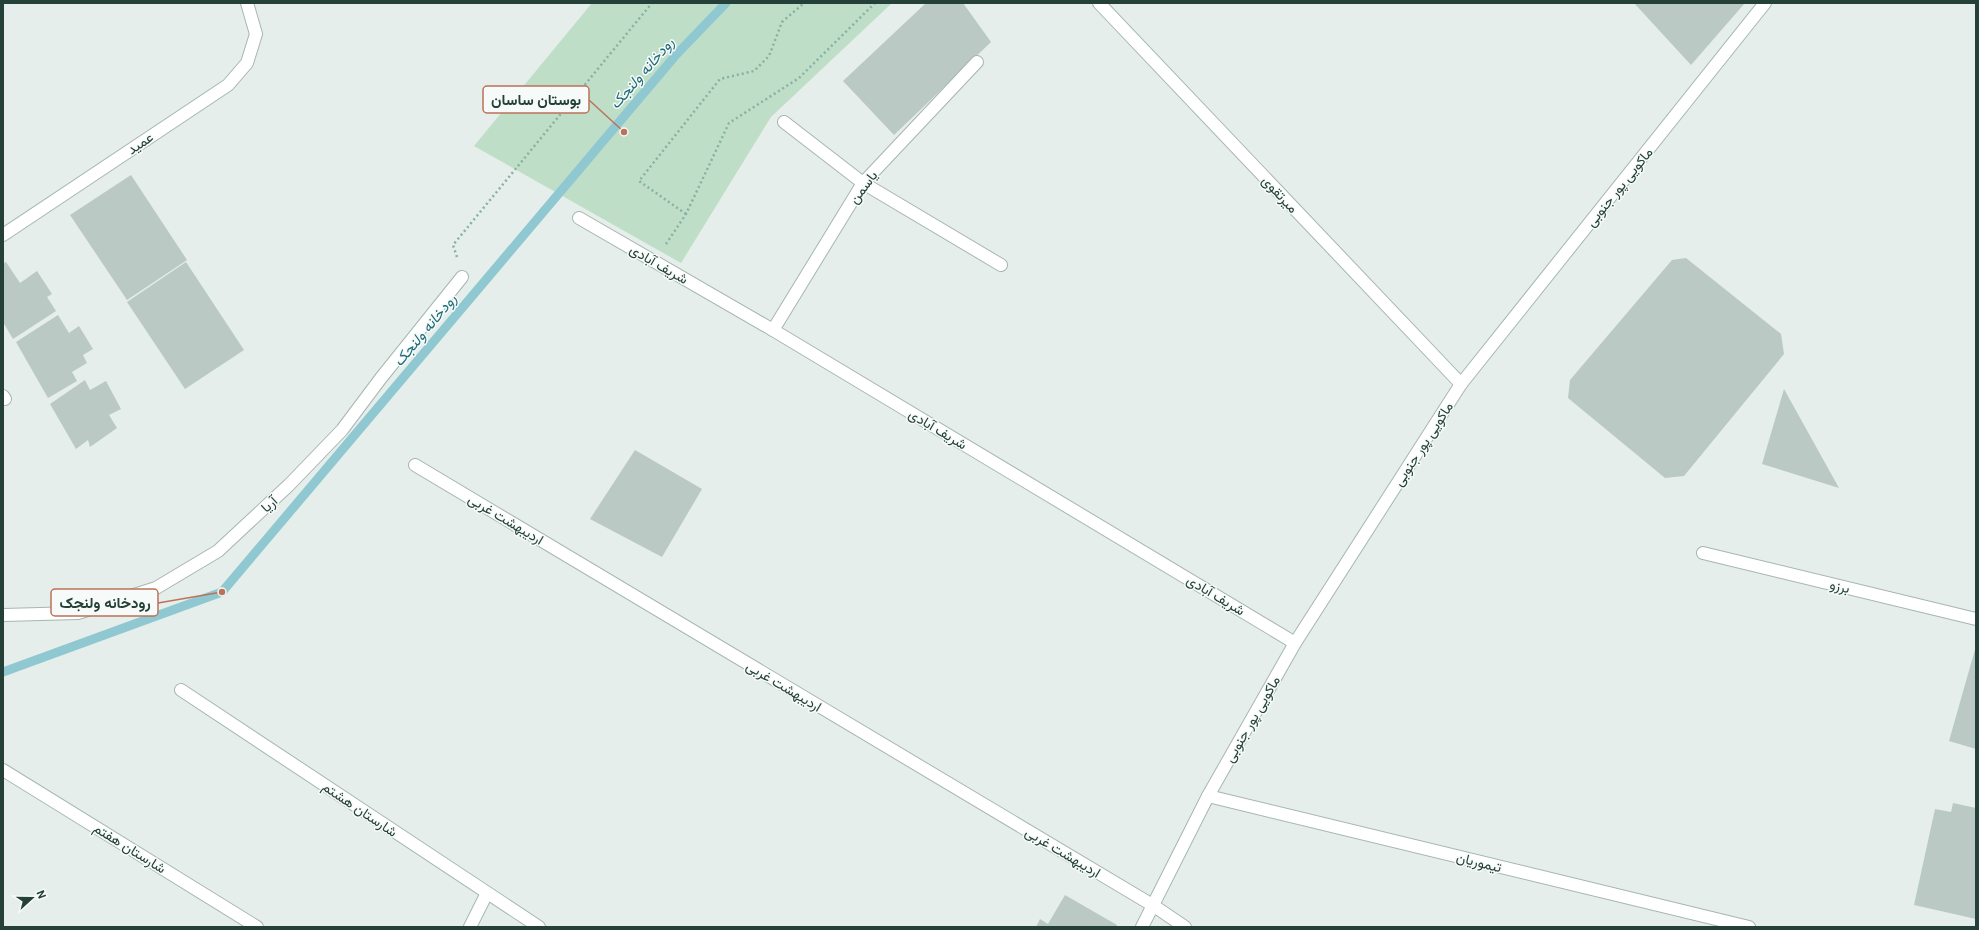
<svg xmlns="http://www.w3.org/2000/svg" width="1979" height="930" viewBox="0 0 1979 930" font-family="Roboto,Vazirmatn,sans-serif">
<rect width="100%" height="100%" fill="#e5eeea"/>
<path fill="#bfdec7" d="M592,3H892L771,117L681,263L474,146Z"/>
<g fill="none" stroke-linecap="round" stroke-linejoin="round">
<path stroke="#8fc8d1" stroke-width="9" d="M3,672L222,592L675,56L726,3"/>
</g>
<g fill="#bac9c3">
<path d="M926,3H963L991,42L894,135L843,81Z"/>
<path d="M1634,3H1745L1691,65Z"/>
<path d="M131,175L187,260L127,300L70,215Z"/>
<path d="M1686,258L1781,334L1784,354L1684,476L1665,478L1568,398L1570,380L1672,260Z"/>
<path d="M6,262L20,283L37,271L52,294L47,297L56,311L13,339L3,322V264Z"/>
<path d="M186,262L244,350L185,389L127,302Z"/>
<path d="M58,315L69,333L79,326L93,349L83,355L87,363L72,372L77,381L48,398L16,342Z"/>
<path d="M85,380L90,390L106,381L121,409L109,415L117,428L90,447L88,440L76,449L50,404Z"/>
<path d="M1784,389L1839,488L1762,464Z"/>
<path d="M635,450L702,489L662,557L590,519Z"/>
<path d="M1976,646V749L1949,741Z"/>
<path d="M1953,803L1976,808V919L1914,905L1935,809L1951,812Z"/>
<path d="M1065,895L1117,925L1116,927H1036L1040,919L1048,924Z"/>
</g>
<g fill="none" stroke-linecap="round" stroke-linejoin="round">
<defs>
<g id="minor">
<path d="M1099,3L1461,384"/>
<path d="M784,122L863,183L1001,265"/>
<path d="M579,218L773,330L1295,643"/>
<path d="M3,235L228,85L247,63L256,34L247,3"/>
<path d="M773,330L863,183L977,62"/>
<path d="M3,396L5,399"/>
<path d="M415,465L1154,906L1185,927"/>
<path d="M1703,553L1976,619"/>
<path d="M3,615L78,613L156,588L218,551L289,485L342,430L381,378L462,277"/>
<path d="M181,690L539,927"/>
<path d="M3,770L257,927"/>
<path d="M1208,796L1749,927"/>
<path d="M470,927L487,893"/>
</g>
<path id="tertiary" d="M1142,927L1208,796L1295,643L1461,384L1765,3"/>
</defs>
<use href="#minor" stroke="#a7b6b1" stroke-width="14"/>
<use href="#tertiary" stroke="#a7b6b1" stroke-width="14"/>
<g stroke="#86b1a3" stroke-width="2.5" stroke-dasharray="2 3" stroke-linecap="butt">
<path d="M686,214L639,181L720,79L754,71L769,56L782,22L804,3"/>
<path d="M666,244L686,214L729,123L799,78L875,3"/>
<path d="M457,257L453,245L652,3"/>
</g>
<use href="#minor" stroke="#fff" stroke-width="12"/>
<use href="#tertiary" stroke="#fff" stroke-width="12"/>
</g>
<g text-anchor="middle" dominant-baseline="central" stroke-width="3" stroke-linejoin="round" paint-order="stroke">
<g font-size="14" fill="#244038" stroke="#f6faf8">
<text transform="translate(140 143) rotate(-34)">عمید</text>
<text transform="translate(863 187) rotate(-53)">یاسمن</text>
<text transform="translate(1619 187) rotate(-51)">ماکویی‌ پور جنوبی</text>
<text transform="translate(1280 194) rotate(47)">میرتقوی</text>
<text transform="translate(659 264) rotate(30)">شریف آبادی</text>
<text transform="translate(938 429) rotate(31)">شریف آبادی</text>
<text transform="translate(1423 444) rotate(-57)">ماکویی‌ پور جنوبی</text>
<text transform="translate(269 504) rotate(-43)">آریا</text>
<text transform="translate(506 519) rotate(31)">اردیبهشت غربی</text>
<text transform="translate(1840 586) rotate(14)">برزو</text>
<text transform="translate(1216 595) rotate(31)">شریف آبادی</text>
<text transform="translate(784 686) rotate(31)">اردیبهشت غربی</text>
<text transform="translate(1252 719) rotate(-60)">ماکویی‌ پور جنوبی</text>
<text transform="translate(360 809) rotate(34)">شارستان هشتم</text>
<text transform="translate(130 848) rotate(32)">شارستان هفتم</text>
<text transform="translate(1063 852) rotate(31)">اردیبهشت غربی</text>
<text transform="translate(1479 862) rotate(14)">تیموریان</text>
</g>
<g font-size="15" font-style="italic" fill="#1f6d7b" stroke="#f6faf8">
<text transform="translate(642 73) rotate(-49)">رودخانه ولنجک</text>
<text transform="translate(425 330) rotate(-50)">رودخانه ولنجک</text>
</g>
</g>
<path fill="none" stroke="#bc7258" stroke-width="1.5" d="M624 132L589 100M222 592L158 603"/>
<g fill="#bc7258" stroke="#f6faf8" stroke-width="1.5">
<circle cx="624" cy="132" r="4"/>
<circle cx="222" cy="592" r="4"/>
</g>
<g fill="#f6faf8" stroke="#bc7258" stroke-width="1.5">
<rect x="483" y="86" width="106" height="27" rx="4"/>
<rect x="51" y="589" width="107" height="27" rx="4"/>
</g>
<g font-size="15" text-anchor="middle" font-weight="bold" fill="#244038">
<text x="536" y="105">بوستان ساسان</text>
<text x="105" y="608">رودخانه ولنجک</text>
</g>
<rect width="1979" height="930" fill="none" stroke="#244038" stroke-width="8"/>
<g transform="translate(32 898) rotate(69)" stroke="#f6faf8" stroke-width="3" paint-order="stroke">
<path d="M0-3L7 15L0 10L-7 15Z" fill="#244038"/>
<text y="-6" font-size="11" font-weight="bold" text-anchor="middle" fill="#244038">N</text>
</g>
</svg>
